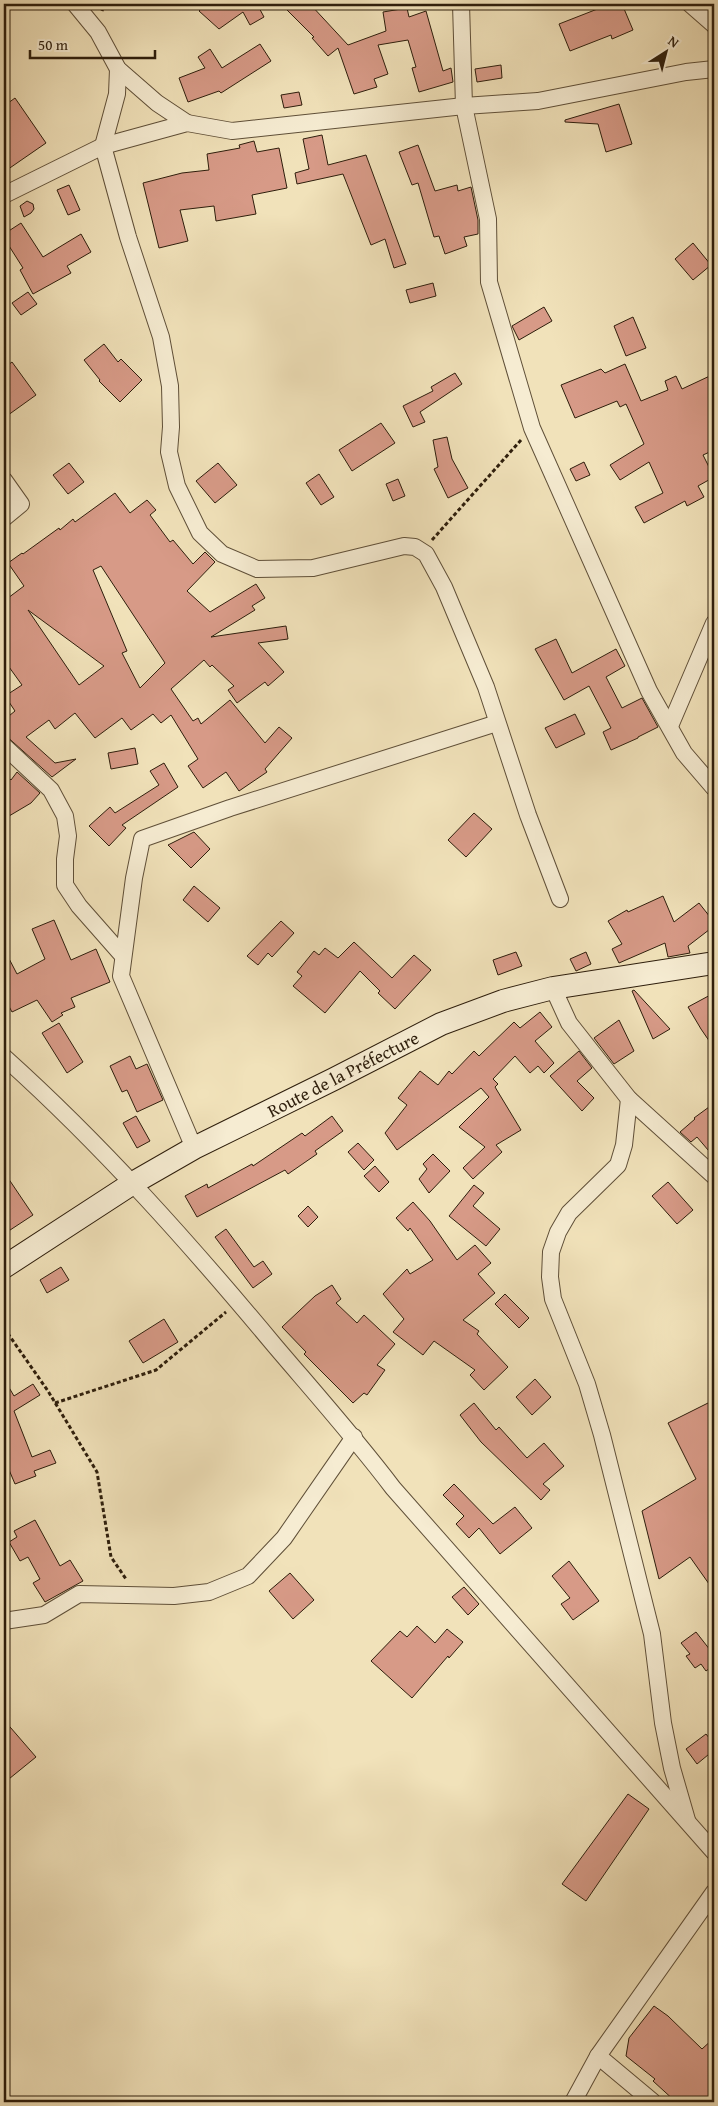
<svg xmlns="http://www.w3.org/2000/svg" width="718" height="2106" viewBox="0 0 718 2106" font-family="'Gentium Book Plus',serif">
<rect width="100%" height="100%" fill="#f1e2ba"/>
<filter id="stains"><feTurbulence type="fractalNoise" baseFrequency=".004" numOctaves="4"/><feColorMatrix values="0 0 0 0 .2 0 0 0 0 .09 0 0 0 0 .02 0 0 0 .5 -.17"/></filter>
<radialGradient id="worn" r=".72"><stop offset=".6" stop-color="#630" stop-opacity="0"/><stop offset="1" stop-color="#630" stop-opacity=".3"/></radialGradient>
<g fill="#d79a87" stroke="#2e1e0c" fill-rule="evenodd">
<path d="M206,4H257L264,17L250,25L243,12L219,29L199,11Z"/>
<path d="M281,4H310L348,45L386,31L383,12L407,8L409,17L426,11L443,71L451,68L453,82L419,92L412,68L416,67L408,40L378,45L388,74L374,79L377,87L354,94L338,48L328,56L312,38L314,37Z"/>
<path d="M598,4H622L633,30L612,39L611,35L570,51L559,24L600,8Z"/>
<path d="M260,44L271,61L221,93L219,91L188,102L179,78L205,68L198,57L210,49L222,68Z"/>
<path d="M501,65L502,78L477,82L475,69Z"/>
<path d="M299,92L302,105L284,108L281,95Z"/>
<path d="M15,98L46,143L4,172V106Z"/>
<path d="M619,104L632,144L606,152L598,124L565,122V120Z"/>
<path d="M322,135L328,165L366,155L406,264L394,268L385,239L371,245L343,174L297,184L295,173L309,169L303,139Z"/>
<path d="M254,141L257,152L279,148L287,188L252,195L256,214L216,221L214,206L180,210L188,241L159,248L143,183L182,173L209,170L207,154L240,148L239,145Z"/>
<path d="M418,145L435,191L457,185L458,191L471,187L478,220V234L464,237L467,246L445,254L439,236L434,237L418,183L412,185L399,152Z"/>
<path d="M69,185L80,210L68,215L57,190Z"/>
<path d="M27,201L33,204L34,209L31,213L24,217L20,206Z"/>
<path d="M21,223L43,257L81,234L91,252L67,266L71,273L33,294L20,270L23,268L4,238V234Z"/>
<path d="M693,243L711,265L693,280L675,259Z"/>
<path d="M433,283L436,296L410,303L406,290Z"/>
<path d="M28,292L37,304L21,315L12,303Z"/>
<path d="M544,307L552,321L519,340L512,326Z"/>
<path d="M633,317L646,348L626,356L614,326Z"/>
<path d="M104,344L118,362L121,359L142,380L120,402L99,381L100,380L84,360Z"/>
<path d="M12,362L36,395L4,418V368Z"/>
<path d="M625,364L641,401L668,390L665,381L676,376L682,389L714,374V450L703,455L714,477L698,486L704,497L687,506L685,501L644,523L635,507L663,493L649,462L620,480L610,465L644,444L626,404L620,407L617,401L575,418L561,385L601,369L605,373Z"/>
<path d="M455,373L462,384L420,412L425,422L413,427L403,406L433,391L431,387Z"/>
<path d="M381,423L395,443L352,471L339,450Z"/>
<path d="M447,437L452,459L468,488L448,498L434,469L438,467L433,440Z"/>
<path d="M584,462L590,475L576,481L570,469Z"/>
<path d="M69,463L84,482L68,494L53,475Z"/>
<path d="M218,463L237,485L215,503L196,481Z"/>
<path d="M319,474L334,497L321,505L306,483Z"/>
<path d="M398,479L405,496L393,501L386,484Z"/>
<path d="M115,493L130,513L147,500L156,510L150,515L170,542L173,540L193,564L205,552L215,562L187,591L210,612L256,584L265,598L252,606L255,610L211,637L286,626L288,639L258,643L284,672L268,686L265,682L237,703L228,690L234,686L212,665L210,667L204,660L171,689L193,721L198,718L201,724L230,700L265,743L279,727L292,738L265,769L267,772L239,791L226,772L203,788L188,766L198,759L171,715L161,723L153,714L131,730L122,718L95,738L75,713L55,729L49,720L26,737L55,763L76,759L52,777L4,734V720L15,711L5,696L22,685L4,660V601L24,586L8,563L22,553L23,554L59,528L60,530L73,519L75,522ZM101,566L165,663L140,688L122,653L127,651L93,570ZM28,610L104,666L79,685Z"/>
<path d="M556,639L572,673L616,649L625,666L606,677L622,708L642,698L658,727L638,737V738L611,750L603,732L611,728L589,686L564,700L535,649Z"/>
<path d="M575,714L585,734L556,748L545,728Z"/>
<path d="M135,748L138,764L111,769L108,753Z"/>
<path d="M164,763L178,787L122,825L126,828L109,846L89,826L110,807L115,813L159,785L150,771Z"/>
<path d="M17,772L40,793L31,803L4,819V773L11,780Z"/>
<path d="M474,813L492,829L466,857L448,840Z"/>
<path d="M194,832L210,849L191,868L168,845Z"/>
<path d="M194,886L220,908L208,922L183,900Z"/>
<path d="M663,896L674,922L699,903L714,922V926L688,946L690,953L668,957L665,943L619,963L612,949L622,944L608,921L627,910L628,912Z"/>
<path d="M54,920L71,960L96,949L110,982L71,998L75,1007L61,1013L63,1015L52,1022L37,1000L12,1012L4,997V949L17,974L45,959L32,929Z"/>
<path d="M281,921L294,933L272,957L268,953L258,965L247,956Z"/>
<path d="M354,942L392,978L414,955L431,970L395,1009L378,993L380,991L360,971L325,1013L293,986L302,976L297,972L314,951L319,955L325,948L338,958Z"/>
<path d="M516,952L522,966L498,975L493,960Z"/>
<path d="M586,952L591,964L576,971L570,959Z"/>
<path d="M634,990L670,1029L653,1039L632,991Z"/>
<path d="M714,993V1048L701,1029L688,1007Z"/>
<path d="M540,1012L552,1027L535,1041L554,1063L544,1073L538,1066L530,1073L515,1056L493,1079L498,1084L495,1087L521,1130L496,1145L502,1152L473,1179L463,1168L485,1147L459,1127L489,1097L481,1088L397,1150L385,1133L407,1105L398,1098L420,1071L438,1085L449,1071L452,1074L474,1051L479,1056L514,1022L520,1028Z"/>
<path d="M619,1020L634,1051L614,1064L594,1038Z"/>
<path d="M59,1023L83,1062L67,1073L42,1033Z"/>
<path d="M579,1051L592,1068L577,1081L594,1098L582,1111L550,1076Z"/>
<path d="M130,1056L136,1069L147,1064L163,1100L137,1112L127,1090L122,1092L110,1066Z"/>
<path d="M709,1107L714,1115V1157L697,1137L691,1142L680,1132L695,1119L694,1118Z"/>
<path d="M136,1116L150,1141L137,1148L123,1123Z"/>
<path d="M332,1116L343,1131L315,1151L317,1154L288,1174L285,1170L197,1217L185,1196L207,1184L208,1188L252,1164L253,1166L302,1133L305,1136Z"/>
<path d="M358,1143L374,1160L364,1170L348,1152Z"/>
<path d="M433,1154L450,1171L429,1193L419,1179L427,1169L423,1164Z"/>
<path d="M375,1166L389,1182L379,1192L364,1176Z"/>
<path d="M4,1172L33,1215L4,1234Z"/>
<path d="M668,1182L693,1210L677,1224L652,1196Z"/>
<path d="M474,1185L484,1193L473,1206L500,1229L486,1246L449,1216Z"/>
<path d="M413,1202L430,1221L457,1260L475,1245L491,1263L478,1274L495,1293L463,1320L479,1331L477,1334L508,1367L484,1390L470,1375L475,1370L434,1341L423,1355L393,1332L404,1319L383,1294L407,1269L410,1274L433,1260L410,1228L408,1231L396,1218Z"/>
<path d="M308,1206L318,1217L308,1227L298,1216Z"/>
<path d="M226,1229L254,1267L263,1261L272,1274L253,1288L215,1237Z"/>
<path d="M61,1267L69,1280L47,1293L40,1280Z"/>
<path d="M332,1285L341,1299L336,1303L357,1323L364,1315L395,1344L377,1365L385,1370L367,1395L364,1393L353,1403L304,1354L306,1352L282,1327L315,1296Z"/>
<path d="M505,1294L529,1318L519,1328L495,1304Z"/>
<path d="M164,1319L178,1342L143,1363L129,1341Z"/>
<path d="M4,1379L14,1396L33,1384L40,1395L14,1411L32,1457L50,1450L56,1463L34,1471L36,1476L15,1484L4,1458Z"/>
<path d="M535,1379L551,1397L532,1415L516,1397Z"/>
<path d="M714,1400V1591L690,1557L659,1579L642,1511L696,1479L668,1423Z"/>
<path d="M474,1403L496,1430L499,1427L527,1458L544,1443L564,1466L543,1484L550,1490L541,1500L481,1442L460,1415Z"/>
<path d="M454,1484L493,1524L515,1507L532,1528L500,1554L479,1528L469,1538L456,1524L464,1516L443,1495Z"/>
<path d="M35,1520L60,1566L70,1560L83,1581L45,1602L33,1583L40,1579L28,1557L20,1561L9,1542L17,1537L14,1531Z"/>
<path d="M569,1561L599,1601L573,1620L561,1604L570,1598L552,1576Z"/>
<path d="M290,1573L314,1600L293,1619L269,1591Z"/>
<path d="M464,1587L479,1604L468,1615L452,1597Z"/>
<path d="M417,1626L435,1643L447,1629L463,1642L449,1658L448,1656L412,1698L371,1661L400,1631L407,1637Z"/>
<path d="M696,1632L714,1655V1665L706,1671L701,1664L695,1668L686,1656L690,1654L681,1643Z"/>
<path d="M4,1720L36,1757L4,1783Z"/>
<path d="M706,1734L714,1744V1750L697,1764L686,1749Z"/>
<path d="M628,1794L649,1809L586,1901L562,1884Z"/>
<path d="M654,2006L668,2016L702,2049L714,2038V2102H676L653,2081L655,2079L626,2056L629,2038Z"/>
</g>
<g fill="none" stroke-linecap="round" stroke-linejoin="round">
<defs>
<g id="street">
<path d="M75,4L98,32L118,69L157,103L187,123"/>
<path d="M461,4L464,106L488,219L489,282L532,428L649,691L684,753L714,788"/>
<path d="M690,4L714,25"/>
<path d="M118,69L117,94L103,146L128,237L161,337L170,386L171,427L169,452L177,486L200,533L222,554L257,569L313,568L404,546L415,547L426,554L444,587L486,687L528,815L560,899"/>
<path d="M4,195L103,146L187,123L232,131L464,106L538,101L686,72L714,69"/>
<path d="M4,480L21,504L4,518"/>
<path d="M670,726L714,623"/>
<path d="M4,746L51,790L65,816L68,836L65,859V885L79,906L123,956"/>
<path d="M553,988L569,1023L629,1099L714,1176"/>
<path d="M4,1057C102,1145 190,1244 275,1346C315,1393 356,1439 393,1488L714,1852"/>
<path d="M629,1099L624,1145L618,1165L569,1213L558,1232L551,1252L550,1277L553,1299L587,1384L602,1435L652,1634L663,1723L672,1768L687,1820"/>
<path d="M194,1148L121,976L134,878L142,839L230,808L497,723"/>
<path d="M4,1621L44,1615L79,1594L174,1596L209,1592L248,1576L284,1538L354,1437"/>
<path d="M598,2056L653,2102"/>
<path d="M573,2102L598,2056L714,1892"/>
</g>
<path id="secondary" d="M4,1267L133,1183L194,1148L334,1079L441,1024L503,1001L553,988L714,963"/>
</defs>
<use href="#street" stroke="#5f4f38" stroke-width="18"/>
<use href="#secondary" stroke="#2e1e0c" stroke-width="24"/>
<g stroke="#2e1e0c" stroke-width="3" stroke-dasharray="4 2.5" stroke-linecap="butt">
<path d="M102,11L104,4"/>
<path d="M432,540L521,440"/>
<path d="M4,1328L48,1391L97,1472L111,1557L126,1579"/>
<path d="M55,1403L156,1370L226,1312"/>
</g>
<use href="#street" stroke="#f6ecd2" stroke-width="16"/>
<use href="#secondary" stroke="#f6ecd2" stroke-width="22"/>
</g>
<g text-anchor="middle" dominant-baseline="central" stroke-width="4.5" stroke-linejoin="round" paint-order="stroke">
<g font-size="18" fill="#2e1e0c" stroke="#f6ecd2">
<text transform="translate(343 1074) rotate(-27)">Route de la Préfecture</text>
</g>
</g>
<rect width="718" height="2106" fill="none" stroke="#f1e2ba" stroke-width="20"/>
<rect x="5" y="5" width="708" height="2096" fill="none" stroke="#2e1e0c" stroke-width="2.5"/>
<rect x="10" y="10" width="698" height="2086" fill="none" stroke="#2e1e0c"/>
<g transform="translate(666 52) rotate(36)" stroke="#f6ecd2" stroke-width="4" paint-order="stroke">
<path d="M0-4L9 19L0 12L-9 19Z" fill="#2e1e0c"/>
<text y="-8" font-size="14" font-weight="bold" text-anchor="middle" fill="#2e1e0c">N</text>
</g>
<path d="M30 50v8h125v-8" fill="none" stroke="#2e1e0c" stroke-width="2.5"/>
<text x="38" y="50" font-size="15" fill="#2e1e0c" stroke="#f6ecd2" stroke-width="4" paint-order="stroke">50 m</text>
<rect width="100%" height="100%" filter="url(#stains)"/>
<rect width="100%" height="100%" fill="url(#worn)"/>
</svg>
